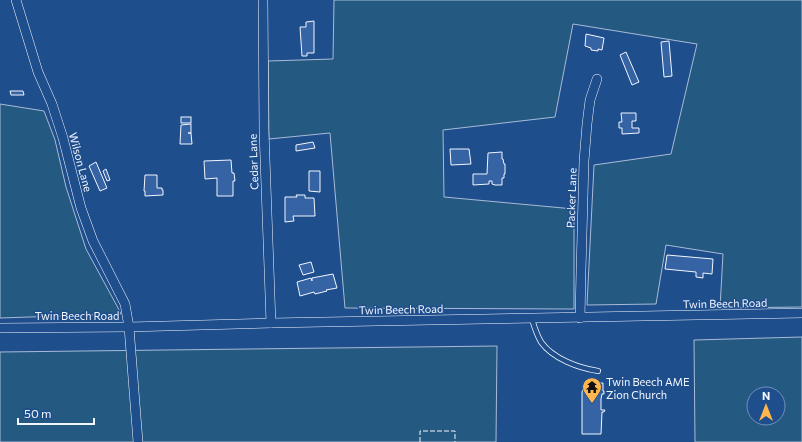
<svg xmlns="http://www.w3.org/2000/svg" width="802" height="442" viewBox="0 0 802 442" font-family="Commissioner,sans-serif">
<rect width="100%" height="100%" fill="#1f4e8c"/>
<g fill="#245a82" stroke="#a8bbd7" fill-rule="evenodd">
<path d="M334,0H802V307L720,308L723,254L666,245L656,304L587,305L594,165L671,154L697,44L573,24L555,117L443,130L444,197L574,209V309L345,308L330,133L269,139L268,61L333,59Z"/>
<path d="M0,104L44,111L55,140L66,187L86,249L117,306L121,314L0,318Z"/>
<path d="M802,337V442H695L694,340ZM754,394H778V418H754Z"/>
<path d="M497,346L496,442H0V352Z"/>
</g>
<g fill="#3563a3" stroke="#f2f6ff">
<path d="M314,21V53H307V56H302L300,27H306V22Z"/>
<path d="M586,34L604,38L602,50L598,49V51L591,50V48L585,46Z"/>
<path d="M669,41L672,76L664,77L661,42Z"/>
<path d="M626,52L639,82L632,85L620,55Z"/>
<path d="M10,91H23L24,95H11Z"/>
<path d="M621,113H636V121H632V128H639V133L622,134V128H619V122H622Z"/>
<rect x="181" y="117" width="10" height="6"/>
<path d="M191,124V133H188H191L192,144H180L181,125Z"/>
<path d="M313,142L315,148L296,151V145Z"/>
<path d="M450,149H469L471,164L451,165Z"/>
<path d="M502,152V159H503L504,164H505V174H504V178H502V185H495L492,184V181H489V184L473,185V174H487L488,153Z"/>
<path d="M231,160L232,173H234L235,181H233V196H217V178L205,179L204,161Z"/>
<path d="M96,162L107,188L100,191L89,166Z"/>
<path d="M106,169L110,180L107,181L103,171Z"/>
<path d="M309,171H320V192L309,191Z"/>
<path d="M145,175H157V188H162V190H163V195L145,196V191H144Z"/>
<path d="M296,195H305V198H314L315,216H293L294,221L285,222V197H297Z"/>
<path d="M667,255L713,259L712,274L703,273V278L696,277V272L665,269Z"/>
<path d="M311,262L314,272L303,275L299,265Z"/>
<path d="M333,274L337,288L326,290L327,291L315,294L314,292L300,296L297,282L311,278L312,281V278Z"/>
<path d="M600,383H603V391H604V394H602L601,399V410H605L604,412H602L601,434H582V392L583,389L589,390L590,394H594L595,389H600Z"/>
</g>
<g fill="none" stroke-linecap="round" stroke-linejoin="round">
<defs>
<path id="service" d="M532,319C534,326 537,335 541,342C553,359 579,368 598,371"/>
<g id="minor">
<path d="M16,0L38,72L52,104L63,138L81,208L93,241L125,304L129,327L138,442"/>
<path d="M263,0L264,131L271,323"/>
<path d="M580,318L581,271L584,161L587,124L590,100L597,79"/>
<path d="M0,328L129,327L271,323L802,313"/>
</g>
</defs>
<use href="#service" stroke="#f2f6ff" stroke-width="6"/>
<use href="#minor" stroke="#f2f6ff" stroke-width="10"/>
<use href="#service" stroke="#1f4e8c" stroke-width="4.5"/>
<use href="#minor" stroke="#1f4e8c" stroke-width="9"/>
<path stroke="#f2f6ff" stroke-width="1" stroke-dasharray="5 2" stroke-linecap="butt" d="M420,442V431H455V442"/>
</g>
<defs>
<symbol id="temple-pin" viewBox="-11 -11 22 30"><path d="M0 17L-7.5 6A9.5 9.5 0 1 1 7.5 6Z" fill="#ffb74d" stroke="#1f4e8c"/><path d="M0-6L5-2H3V0L6.5 2.5H4V6H1.5V3h-3V6H-4V2.5H-6.5L-3 0V-2H-5Z" fill="#111"/></symbol>
</defs>
<g fill-rule="evenodd">
<use href="#temple-pin" x="581" y="376" width="22" height="30"/>
</g>
<g text-anchor="middle" dominant-baseline="central" stroke-width="3" stroke-linejoin="round" paint-order="stroke">
<g font-size="11" fill="#f2f6ff" stroke="#1f4e8c">
<text transform="translate(81 162) rotate(75)">Wilson Lane</text>
<text transform="translate(253 162) rotate(-92)">Cedar Lane</text>
<text transform="translate(571 198) rotate(-88)">Packer Lane</text>
<text transform="translate(725 303) rotate(-1)">Twin Beech Road</text>
<text transform="translate(401 309) rotate(-1)">Twin Beech Road</text>
<text x="77" y="315">Twin Beech Road</text>
</g>
<g font-size="11" fill="#f2f6ff" stroke="#1f4e8c" text-anchor="start">
<text x="606" y="381">Twin Beech AME<tspan x="606" dy="13">Zion Church</tspan></text>
</g>
</g>
<g transform="translate(766 406)"><circle r="19" fill="#1f4e8c" stroke="#7391ba"/>
<path d="M0-3L7 15L0 10L-7 15Z" fill="#ffb74d"/>
<text y="-6" font-size="11" font-weight="bold" text-anchor="middle" fill="#f2f6ff">N</text>
</g>
<path d="M18 418v6h76v-6" fill="none" stroke="#f2f6ff" stroke-width="2"/>
<text x="24" y="418" font-size="12" fill="#f2f6ff" stroke="#1f4e8c" stroke-width="3" paint-order="stroke">50 m</text>
</svg>
